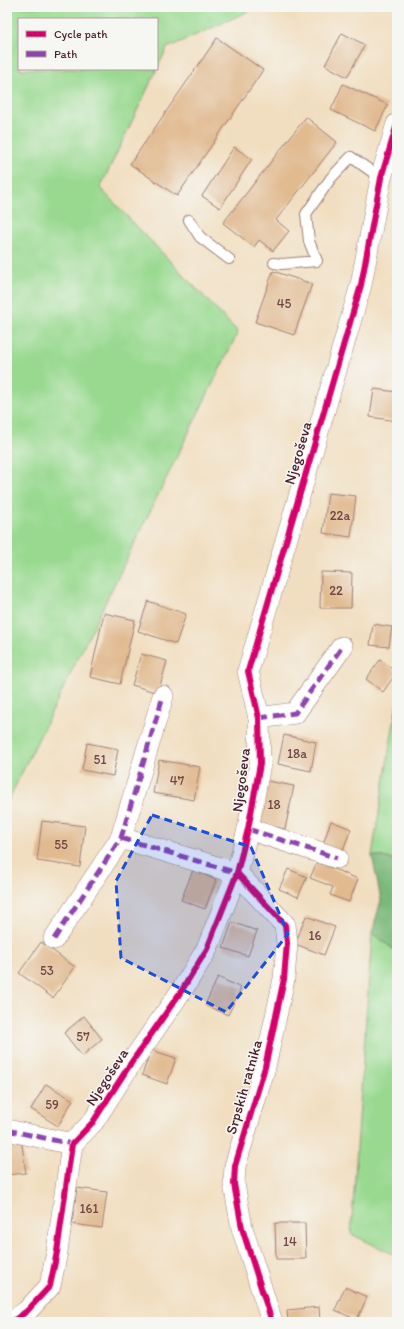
<svg xmlns="http://www.w3.org/2000/svg" width="404" height="1329" viewBox="0 0 404 1329" font-family="Itim,sans-serif">
<rect width="100%" height="100%" fill="#f6f6f2"/>
<filter id="ink" filterUnits="userSpaceOnUse"><feTurbulence type="fractalNoise" baseFrequency=".025" numOctaves="2"/><feDisplacementMap in="SourceGraphic" scale="8" xChannelSelector="R" yChannelSelector="G"/><feConvolveMatrix kernelMatrix="1 2 1 2 8 2 1 2 1" color-interpolation-filters="sRGB"/></filter>
<filter id="wash" filterUnits="userSpaceOnUse"><feTurbulence type="fractalNoise" baseFrequency=".012" numOctaves="4" result="noise"/><feDisplacementMap in="SourceGraphic" scale="16" xChannelSelector="R" yChannelSelector="G"/><feGaussianBlur stdDeviation="0.9" result="paint"/><feColorMatrix in="noise" values="0 0 0 0 0 0 0 0 0 0 0 0 0 0 0 0 0 1.4 0 .05"/><feComposite in="paint" operator="in"/></filter>
<g filter="url(#wash)">
<rect width="100%" height="100%" fill="#f1dec0"/>
<g fill="#98d98f" stroke="#717c5d" fill-rule="evenodd">
<path d="M7,7H258L167,48L100,188L238,332L7,803ZM19,19H157V69H19Z"/>
<path d="M397,703V860L372,855Z"/>
<path d="M372,933L397,952V1256L351,1234Z"/>
</g>
<path fill="#7ab97a" stroke="#626c52" d="M372,855L397,860V952L372,933L381,900Z"/>
<g id="blocks">
<g fill="#e1ba90">
<path d="M342,33L365,45L347,77L325,65Z"/>
<path d="M217,38L263,70L177,196L130,164Z"/>
<path d="M343,84L388,105L375,131L331,110Z"/>
<path d="M306,117L337,142L276,220L289,231L273,251L259,240L254,247L223,223Z"/>
<path d="M234,147L252,159L220,208L202,196Z"/>
<path d="M273,271L312,284L294,335L255,322Z"/>
<path d="M374,389L397,392V421L370,417Z"/>
<path d="M328,493L356,496L351,537L323,533Z"/>
<path d="M321,572L352,573L351,608H320Z"/>
<path d="M148,601L186,614L176,644L138,631Z"/>
<path d="M104,613L135,620L120,684L90,677Z"/>
<path d="M373,624L392,627L389,647L370,645Z"/>
<path d="M141,654L167,661L158,693L132,685Z"/>
<path d="M380,660L397,672L383,692L366,679Z"/>
<path d="M284,735L316,742L311,771L278,764Z"/>
<path d="M87,743L118,749L113,776L82,770Z"/>
<path d="M159,760L200,767L194,800L153,793Z"/>
<path d="M262,780L294,786L285,829L253,822Z"/>
<path d="M42,821L85,826L80,867L37,861Z"/>
<path d="M331,821L351,829L341,855L322,847Z"/>
<path d="M317,862L358,879L349,902L330,895L333,887L310,878Z"/>
<path d="M288,869L307,877L298,897L279,889Z"/>
<path d="M193,870L216,880L205,909L181,900Z"/>
<path d="M306,916L335,927L324,955L295,944Z"/>
<path d="M232,922L257,931L248,956L223,948Z"/>
<path d="M41,942L75,967L53,998L19,973Z"/>
<path d="M218,977L241,988L228,1015L205,1005Z"/>
<path d="M84,1016L102,1039L82,1056L64,1033Z"/>
<path d="M151,1050L176,1058L167,1084L142,1075Z"/>
<path d="M46,1084L73,1100L58,1126L31,1109Z"/>
<path d="M21,1138L26,1173L7,1175V1140Z"/>
<path d="M77,1188L107,1192L102,1228L72,1224Z"/>
<path d="M275,1223H305L306,1259H276Z"/>
<path d="M345,1287L367,1297L357,1320L335,1310Z"/>
<path d="M319,1307L320,1322H288L287,1310Z"/>
</g>
</g>
</g>
<g filter="url(#ink)">
<use href="#blocks" fill-opacity="0" stroke="#9e7e76" stroke-width="1"/>
<g fill="none" stroke-linecap="round" stroke-linejoin="round">
<defs>
<g id="lane">
<path d="M189,220L200,237L229,259"/>
<path d="M274,263L282,264L317,261L309,241L306,214L331,178L351,157L381,178"/>
</g>
<g id="street">
<path d="M259,718L295,713L342,647"/>
<path d="M248,829L337,858"/>
<path d="M121,838L237,873L285,925L287,943L284,979L265,1067L235,1166L234,1184L242,1228L272,1322"/>
<path d="M54,939L121,838L163,696"/>
<path d="M7,1130L72,1144"/>
<path d="M12,1322L27,1311L50,1286L57,1252L72,1144L93,1122L129,1066L182,990L207,949L237,873L248,829L260,764L259,718L248,671L361,285L381,178L397,124"/>
</g>
</defs>
<use href="#lane" stroke="#9e7e76" stroke-width="12"/>
<use href="#street" stroke="#9e7e76" stroke-width="22"/>
<use href="#lane" stroke="#fff" stroke-width="10"/>
<use href="#street" stroke="#fff" stroke-width="21"/>
<g stroke="#8e44ad" stroke-width="5" stroke-dasharray="10 5" stroke-linecap="butt">
<path d="M259,718L295,713L342,647"/>
<path d="M248,829L337,858"/>
<path d="M121,838L237,873"/>
<path d="M54,939L121,838L163,696"/>
<path d="M7,1130L72,1144"/>
</g>
<defs>
<g id="cycleway">
<path d="M237,873L285,925L287,943L284,979L265,1067L235,1166L234,1184L242,1228L272,1322"/>
<path d="M12,1322L27,1311L50,1286L57,1252L72,1144L93,1122L129,1066L182,990L207,949L237,873L248,829L260,764L259,718L248,671L361,285L381,178L397,124"/>
</g>
</defs>
<use href="#cycleway" stroke="#f6f6f2" stroke-width="8"/>
<use href="#cycleway" stroke="#d6006c" stroke-width="6"/>
</g>
</g>
<path fill="#1d4ed8" fill-opacity="0.2" stroke="#1d4ed8" stroke-width="3" stroke-dasharray="8 5" stroke-linejoin="round" d="M152,815L251,847L288,934L226,1012L121,958L116,881Z"/>
<g text-anchor="middle" dominant-baseline="central" stroke-width="3" stroke-linejoin="round" paint-order="stroke">
<g font-size="13" fill="#704644">
<text x="284" y="303">45</text>
<text x="340" y="515">22a</text>
<text x="336" y="590">22</text>
<text x="297" y="753">18a</text>
<text x="100" y="759">51</text>
<text x="177" y="780">47</text>
<text x="274" y="804">18</text>
<text x="61" y="844">55</text>
<text x="315" y="935">16</text>
<text x="47" y="970">53</text>
<text x="83" y="1036">57</text>
<text x="52" y="1104">59</text>
<text x="89" y="1208">161</text>
<text x="290" y="1241">14</text>
</g>
<g font-size="15" fill="#4a1f2b" stroke="#f6f6f2">
<text transform="translate(298 453) rotate(-74)">Njegoševa</text>
<text transform="translate(241 780) rotate(-83)">Njegoševa</text>
<text transform="translate(107 1077) rotate(-57)">Njegoševa</text>
<text transform="translate(244 1087) rotate(-74)">Srpskih ratnika</text>
</g>
</g>
<rect width="404" height="1329" fill="none" stroke="#f6f6f2" stroke-width="24"/>
<rect x="18" y="18" width="140" height="52" fill="#f6f6f2" stroke="#b1a0a2"/>
<rect x="26" y="31" width="20" height="6" fill="#d6006c" stroke="#b1a0a2"/>
<text x="54" y="38" font-size="12" fill="#4a1f2b">Cycle path</text>
<rect x="26" y="51" width="20" height="6" fill="#8e44ad" stroke="#b1a0a2"/>
<text x="54" y="58" font-size="12" fill="#4a1f2b">Path</text>
</svg>
